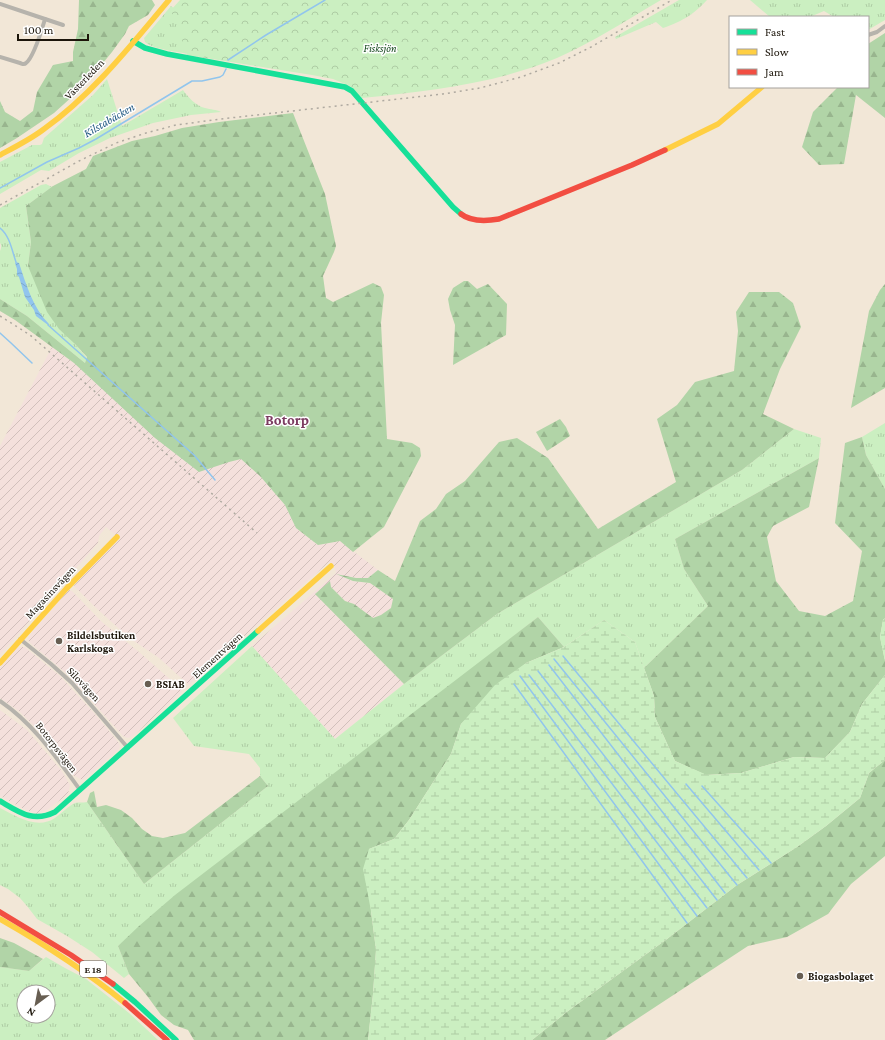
<svg xmlns="http://www.w3.org/2000/svg" width="885" height="1040" viewBox="0 0 885 1040" font-family="'Crimson Pro',serif">
<defs>
<pattern id="industrial-furrows" width="10" height="10" patternUnits="userSpaceOnUse"><rect width="10" height="10" fill="#f4e0dc"/><path d="M-1 1l2-2M0 10L10 0M9 11l2-2" fill="none" stroke="#d1bfbb"/></pattern>
<pattern id="grass-tufts" width="24" height="20" patternUnits="userSpaceOnUse"><rect width="24" height="20" fill="#cbefc1"/><path d="M3 7l-1-3M5 7V3M7 7l1-3M15 17l-1-3M17 17v-4M19 17l1-3" fill="none" stroke="#aecca4"/></pattern>
<pattern id="forest-firs" width="22" height="20" patternUnits="userSpaceOnUse"><rect width="22" height="20" fill="#b1d4a7"/><path d="M5 1l3.5 6h-7zM16 11l3.5 6h-7z" fill="#98b58e"/></pattern>
<pattern id="wetland-marsh" width="20" height="14" patternUnits="userSpaceOnUse"><rect width="20" height="14" fill="#cbefc1"/><path d="M1 5h8M5 5V1M11 12h8M15 12V8" fill="none" stroke="#aecca4"/></pattern>
<pattern id="park-crowns" width="20" height="18" patternUnits="userSpaceOnUse"><rect width="20" height="18" fill="#cbefc1"/><path d="M2 6a3 3 0 1 1 6 0M12 15a3 3 0 1 1 6 0" fill="none" stroke="#aecca4"/></pattern>
<pattern id="water-waves" width="16" height="10" patternUnits="userSpaceOnUse"><rect width="16" height="10" fill="#91c5ed"/><path d="M0 5q4-4 8 0t8 0" fill="none" stroke="#7ca8ca"/></pattern>
</defs>
<rect width="100%" height="100%" fill="#f2e7d7"/>
<g fill="url(#industrial-furrows)">
<path d="M52,347L74,363L229,462L241,459L260,476L285,505L296,528L318,545L340,541L378,570L368,578H356L339,575L353,581L370,583L393,599L391,608L381,615L373,618L354,604L345,601L331,587L316,594L404,684L335,739L252,646L336,573L334,565L329,562L189,685L159,658L128,637L94,606L74,586L93,564L120,539L106,527L99,536L98,543L0,655V446Z"/>
<path d="M69,590L72,591L102,622L139,652L180,688L182,691L181,693L132,737L127,738L123,736L67,674L29,642L28,638L32,632Z"/>
<path d="M20,647H24L27,649L60,676L95,714L119,743L120,747L118,750L86,778L82,780L73,775L50,744L33,725L20,712L0,698V668L16,649Z"/>
<path d="M0,710L27,730L61,770L70,785L68,794L47,810L37,814L24,809L0,796Z"/>
</g>
<g fill="url(#grass-tufts)" fill-rule="evenodd">
<path d="M679,0H707C693,15 684,20 666,27L663,28L656,22L616,39L615,37Z"/>
<path d="M750,0H885V20L868,30V17H834L824,11L810,17H770Z"/>
<path d="M171,6L175,9L198,55C185,53 154,50 145,42L144,38L145,37Z"/>
<path d="M107,79L122,126L183,90C188,97 196,106 205,108C211,110 216,109 221,112L191,115L153,123L110,138L79,153L49,171L41,170L0,194V162L32,145H40L42,144L44,138L93,95Z"/>
<path d="M46,184L52,187L26,206L31,242L28,266L75,344L87,358L85,363L27,316L0,299V251C1,249 2,245 0,243V208L41,185Z"/>
<path d="M885,423V489L866,455L862,437Z"/>
<path d="M794,429L821,438L819,458L675,539L684,569L708,606L644,668L635,642L604,620L564,647L538,617L118,946L129,974L124,978L92,952L67,936L37,919L27,906L20,898L8,889L0,885V808C16,816 37,830 55,818C59,815 70,805 75,803C78,802 83,803 87,802L144,884L268,786L260,776V768L249,754L194,746L173,718L252,646L335,739L404,684L497,614L742,470Z"/>
<path d="M46,957L65,968L86,979L129,1013L158,1040H0V967L29,971ZM24,992H48V1016H24Z"/>
</g>
<g fill="url(#forest-firs)">
<path d="M79,0H152L155,5L148,15L129,26L125,34L112,52L84,86L54,113L17,138L0,148V101L5,112L20,121L33,111L37,92L53,65L73,61V52L78,29Z"/>
<path d="M885,33V118L856,95L844,164L819,165L802,147L813,112L838,87H868V44Z"/>
<path d="M293,113L325,194L336,246L334,252L323,276L326,298L333,302L373,283L381,287L384,295L381,323L387,439L412,443L420,448L421,456L384,527L353,552L340,541L318,545L296,528L285,505L260,476L241,459L229,462L199,472L155,438L74,363L15,320L0,311V299L27,316L85,363L87,357L75,344L59,329L47,312L28,266L31,242L26,206L53,186L86,169L93,156L132,141L155,136L182,128L219,122Z"/>
<path d="M464,281H468L477,289L488,284L507,304L506,335L453,365L455,325L450,310L448,299L453,288Z"/>
<path d="M885,284V388L851,408L869,311L880,290Z"/>
<path d="M749,292H779L793,303L801,327L780,369L763,414L794,429L742,470L497,614L404,684L315,594L330,581L331,587L345,601L354,604L373,618L381,615L391,608L393,599L370,583L353,581L336,574L356,578H368L378,570L395,581L420,521L436,509L446,494L465,481L499,442L517,438L548,458L598,529L676,482L657,419L677,405L695,382L734,371L738,331L736,312Z"/>
<path d="M560,419L566,427L570,436L547,451L536,432Z"/>
<path d="M862,437L866,455L885,489V618L883,620L880,637L885,661V675L862,704L850,732L825,758L794,757L741,773L706,775L675,761L655,717L654,696L644,668L708,606L684,569L675,539L819,458L809,507L773,526L767,537L776,581L799,611L825,616L853,601L862,551L835,523L845,443Z"/>
<path d="M538,617L564,647L526,663L461,724L451,754L409,820L394,839L369,849L371,911L376,950L373,994L368,1040H194L188,1030L174,1025L161,1015L148,997L129,974L118,946L139,926L175,895Z"/>
<path d="M885,760V856L851,884L828,914L787,937L748,946L605,1040H532L568,1011L667,939L737,885L797,847L826,826L860,798L869,773Z"/>
<path d="M260,776L268,786L144,884L87,802L90,793L94,791L97,807L106,805L121,810L132,818L142,829L152,836L163,838L172,836L185,833Z"/>
<path d="M0,938L14,943L43,959L29,971L0,967Z"/>
</g>
<g fill="url(#wetland-marsh)">
<path d="M885,618V661L880,637L883,620Z"/>
<path d="M604,620L635,642L654,696L655,717L675,761L707,775L741,773L794,757L825,758L850,732L862,704L885,675V760L869,773L860,798L826,826L797,847L737,885L667,939L568,1011L532,1040H368L373,994L376,950L371,911L363,869L369,849L394,839L409,820L451,754L461,724L495,685L526,663L564,647Z"/>
</g>
<path fill="url(#park-crowns)" d="M180,0H661C627,20 593,42 557,58C495,84 428,91 361,98L350,86L333,79L312,75L187,55L174,16L170,11Z"/>
<path fill="url(#water-waves)" d="M16,262L19,263C26,284 33,308 49,324L48,325L36,316L34,310L25,297L19,277L17,275V269L15,263Z"/>
<g fill="none" stroke-linecap="round" stroke-linejoin="round">
<g stroke="#91c5ed" stroke-width="1.5">
<path d="M228,60L266,35L325,0"/>
<path d="M0,188L47,162L79,148L96,139L192,81H202L220,77L223,75L226,69"/>
<path d="M0,228C10,236 12,251 16,262"/>
<path d="M48,325L194,455L215,480"/>
<path d="M0,333L11,343L32,363"/>
<path d="M563,656L747,878"/>
<path d="M554,659L737,885"/>
<path d="M549,665L725,893"/>
<path d="M538,671L717,900"/>
<path d="M529,675L707,908"/>
<path d="M520,676L697,916"/>
<path d="M514,684L687,923"/>
<path d="M686,784L759,870"/>
<path d="M702,786L771,863"/>
</g>
<g stroke="#b6b3ac" stroke-width="4">
<path d="M0,4L45,19C42,29 34,57 26,63C24,65 23,64 20,63L0,57"/>
<path d="M45,19L63,25"/>
<path d="M868,35L877,32L885,26"/>
<path d="M20,639L51,664L72,683L128,748"/>
<path d="M0,701C34,724 56,757 80,790"/>
</g>
<g stroke="#16e098" stroke-width="5.5">
<path d="M133,41L145,48L167,54L345,87L352,91L453,207L461,214"/>
<path d="M0,801C19,812 33,823 55,812L258,631"/>
<path d="M113,984L135,1002L176,1040"/>
</g>
<g stroke="#ffcf43" stroke-width="5.5">
<path d="M665,150L718,124L762,87"/>
<path d="M0,155C15,147 31,139 44,129C93,94 131,45 169,0"/>
<path d="M258,631L331,566"/>
<path d="M0,663L66,589L117,537"/>
<path d="M0,919C44,944 86,971 125,1003"/>
</g>
<g stroke="#f24e42" stroke-width="5.5">
<path d="M461,214C471,222 487,221 499,219L632,165L665,150"/>
<path d="M0,912L71,955L113,984"/>
<path d="M125,1003L167,1040"/>
</g>
<g stroke="#aea9a0" stroke-width="1.5" stroke-dasharray="2 4" stroke-linecap="butt">
<path d="M0,205L79,161L116,143L146,133L176,125L221,119L443,94L480,88L521,77L559,63L591,47L672,0"/>
<path d="M0,316L30,335L257,533"/>
</g>
</g>
<g fill="#675e52" stroke="#fff" stroke-width="1.5">
<circle cx="59" cy="641" r="4"/>
<circle cx="148" cy="684" r="4"/>
<circle cx="800" cy="976" r="4"/>
</g>
<g text-anchor="middle" dominant-baseline="central" stroke-width="3" stroke-linejoin="round" paint-order="stroke">
<rect fill="#fff" stroke="#605b54" stroke-width="1" x="80" y="961" width="26" height="16" rx="3"/>
<g font-size="10" font-weight="bold" fill="#1c150a">
<text x="93" y="969">E 18</text>
</g>
<g font-size="11" font-style="italic" fill="#0f4417" stroke="#fff">
<text x="380" y="48">Fisksjön</text>
</g>
<g font-size="11" fill="#1c150a" stroke="#fff">
<text transform="translate(84 79) rotate(-46)">Västerleden</text>
<text transform="translate(50 592) rotate(-47)">Magasinsvägen</text>
<text transform="translate(217 655) rotate(-42)">Elementvägen</text>
<text transform="translate(84 684) rotate(47)">Silovägen</text>
<text transform="translate(57 747) rotate(52)">Botorpsvägen</text>
</g>
<g font-size="11" font-weight="bold" fill="#1c150a" stroke="#fff" text-anchor="start">
<text x="67" y="635">Bildelsbutiken<tspan x="67" dy="13">Karlskoga</tspan></text>
<text x="156" y="684">BSIAB</text>
<text x="808" y="976">Biogasbolaget</text>
</g>
<g font-size="12" font-style="italic" fill="#1e5681" stroke="#fff">
<text transform="translate(109 120) rotate(-30)">Kilstabäcken</text>
</g>
<g font-size="15" font-weight="bold" fill="#7c3c61" stroke="#fff">
<text x="287" y="420">Botorp</text>
</g>
</g>
<rect x="729" y="16" width="140" height="72" fill="#ffffff" stroke="#a4a19d"/>
<rect x="737" y="29" width="20" height="6" fill="#16e098" stroke="#a4a19d"/>
<text x="765" y="36" font-size="12" fill="#1c150a">Fast</text>
<rect x="737" y="49" width="20" height="6" fill="#ffcf43" stroke="#a4a19d"/>
<text x="765" y="56" font-size="12" fill="#1c150a">Slow</text>
<rect x="737" y="69" width="20" height="6" fill="#f24e42" stroke="#a4a19d"/>
<text x="765" y="76" font-size="12" fill="#1c150a">Jam</text>
<g transform="translate(36 1004) rotate(212)"><circle r="19" fill="#ffffff" stroke="#a4a19d"/>
<path d="M0-3L7 15L0 10L-7 15Z" fill="#675e52"/>
<text y="-6" font-size="11" font-weight="bold" text-anchor="middle" fill="#1c150a">N</text>
</g>
<path d="M18 34v6h70v-6" fill="none" stroke="#1c150a" stroke-width="2"/>
<text x="24" y="34" font-size="12" fill="#1c150a" stroke="#ffffff" stroke-width="3" paint-order="stroke">100 m</text>
</svg>
